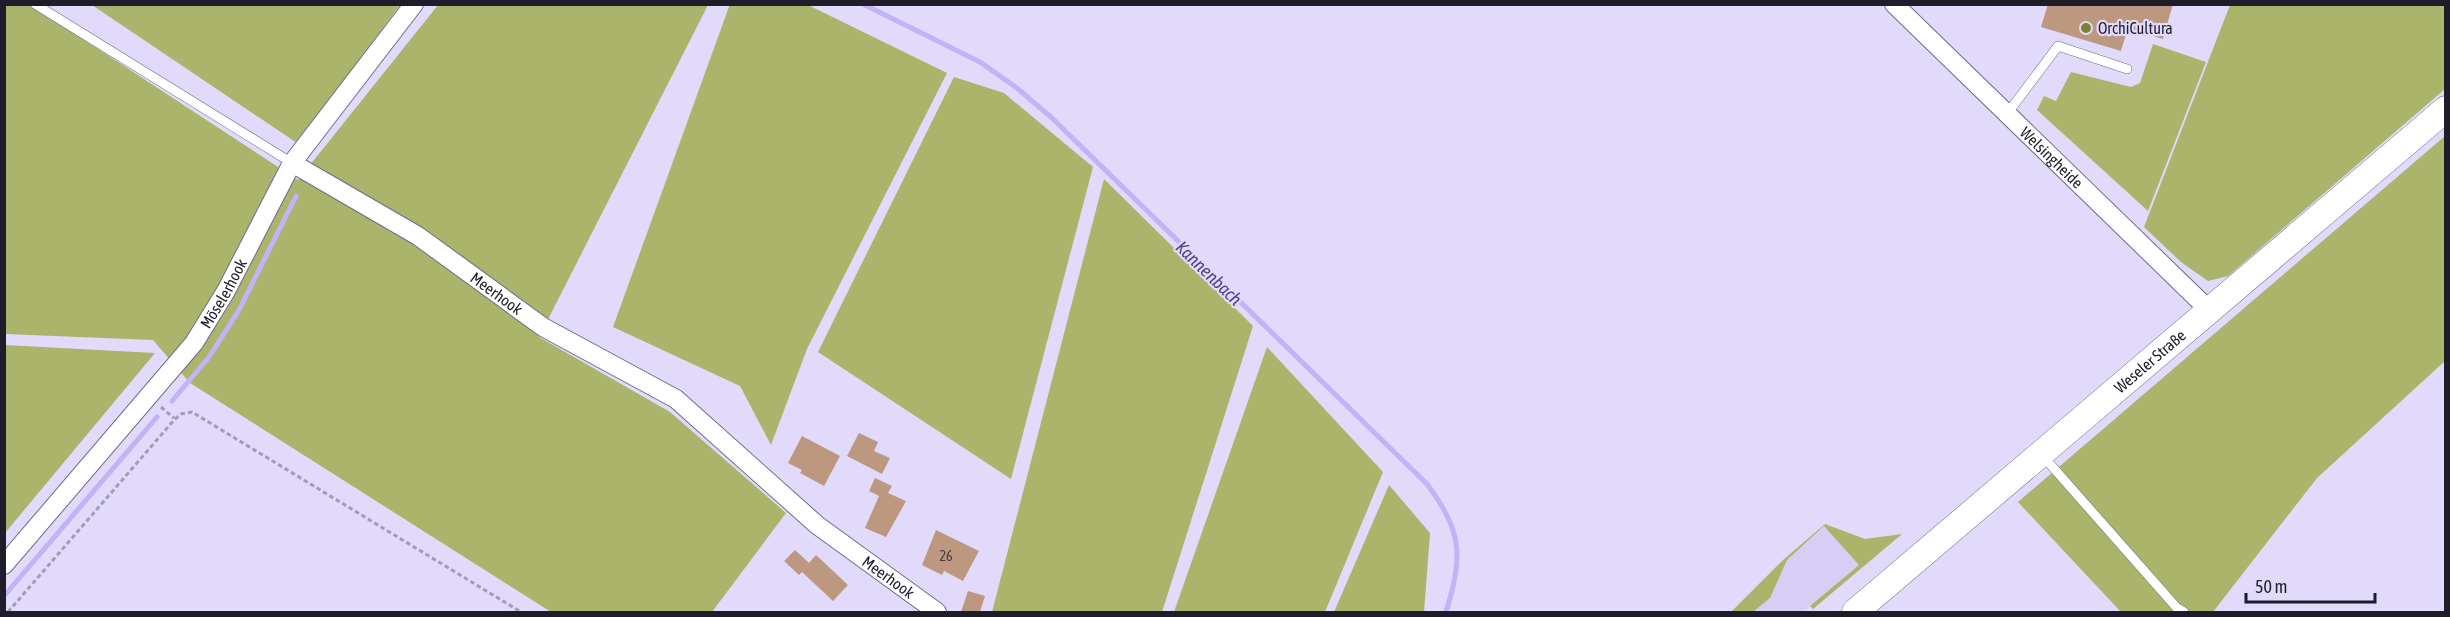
<svg xmlns="http://www.w3.org/2000/svg" width="2450" height="617" viewBox="0 0 2450 617" font-family="'Asap Condensed',sans-serif">
<rect width="100%" height="100%" fill="#e1dafa"/>
<path fill="#d6cef4" d="M1825,526L1859,565L1802,612H1753L1770,598L1787,560Z"/>
<g fill="#aab46b">
<path d="M730,4L808,5L947,73L807,349L771,445L740,386L613,327Z"/>
<path d="M5,5H31L298,180L438,5H708L539,337L670,412L786,513L712,612H551L190,383L153,340L5,334Z"/>
<path d="M92,5H400L297,143Z"/>
<path d="M2230,5H2445V89L2228,276L2208,281L2181,262L2144,227Z"/>
<path d="M2153,44L2206,62L2148,211L2037,110L2044,96L2056,101L2071,72L2131,87L2140,83Z"/>
<path d="M954,77L1004,93L1093,167L1011,479L818,352Z"/>
<path d="M2445,136V361L2317,478L2213,612H2121L2018,502Z"/>
<path d="M1104,179L1253,326L1162,612H992Z"/>
<path d="M5,345L155,353L5,533L4,345Z"/>
<path d="M1267,347L1383,472L1325,612H1174Z"/>
<path d="M1389,485L1430,533L1424,612H1334Z"/>
<path d="M1825,524L1865,539L1902,534L1813,609L1810,606L1859,565L1824,526L1787,560L1770,598L1753,612H1731L1783,560Z"/>
</g>
<g fill="none" stroke-linecap="round" stroke-linejoin="round">
<g stroke="#c3b2f7" stroke-width="5">
<path d="M863,4L980,62L1017,88L1052,118L1427,484C1463,533 1463,556 1446,612"/>
<path d="M172,401L209,357L239,310L296,196"/>
<path d="M4,596L157,417"/>
</g>
</g>
<g fill="#bd9880">
<path d="M2048,4H2173L2163,39L2128,28L2121,51L2041,27Z"/>
<path d="M859,433L878,442L874,451L890,458L882,474L847,456Z"/>
<path d="M802,436L840,456L824,486L800,473L802,470L788,463Z"/>
<path d="M875,478L892,486L888,493L906,501L886,537L865,528L879,496L869,491Z"/>
<path d="M936,530L979,551L963,581L944,571L942,575L922,565Z"/>
<path d="M795,550L809,563L816,555L848,585L833,601L802,572L799,575L784,561Z"/>
<path d="M968,591L985,596L980,612H961Z"/>
</g>
<g fill="none" stroke-linecap="round" stroke-linejoin="round">
<defs>
<g id="lane">
<path d="M35,4L292,163"/>
<path d="M2007,114L2058,46L2127,69"/>
<path d="M2042,455L2177,608L2184,612"/>
</g>
<g id="street">
<path id="s1" d="M1894,4L2210,311"/>
<path id="s2" d="M292,163L418,236L543,327L676,399L817,525L937,612"/>
<path id="s3" d="M4,565L194,343L226,291L292,163L414,4"/>
</g>
<g id="secondary">
<path id="s4" d="M1855,612L2446,109"/>
</g>
</defs>
<use href="#lane" stroke="#726a8d" stroke-width="10"/>
<use href="#street" stroke="#726a8d" stroke-width="20"/>
<use href="#secondary" stroke="#726a8d" stroke-width="27"/>
<g stroke="#a29cb6" stroke-width="3" stroke-dasharray="4.5 3" stroke-linecap="butt">
<path d="M161,407L174,418"/>
<path d="M8,612L175,419L181,414L192,412L521,612"/>
</g>
<use href="#lane" stroke="#fff" stroke-width="9"/>
<use href="#street" stroke="#fff" stroke-width="18"/>
<use href="#secondary" stroke="#fff" stroke-width="26"/>
</g>
<circle fill="#7a832f" stroke="#e1dafa" stroke-width="2" cx="2086" cy="28" r="6"/>
<g text-anchor="middle" dominant-baseline="central" stroke-width="4.5" stroke-linejoin="round" paint-order="stroke">
<g font-size="14" fill="#473c40">
<text x="946" y="556">26</text>
</g>
<g font-size="16" fill="#201d2b" stroke="#e1dafa" text-anchor="start">
<text x="2098" y="28">OrchiCultura</text>
</g>
<g font-size="16" fill="#201d2b" stroke="#e1dafa">
<text stroke="none"><textPath href="#s1" startOffset="220">Welsingheide</textPath></text>
<text stroke="none"><textPath href="#s3" startOffset="350">Möselerhook</textPath></text>
<text stroke="none"><textPath href="#s2" startOffset="243">Meerhook</textPath></text>
<text stroke="none"><textPath href="#s4" startOffset="387">Weseler Straße</textPath></text>
<text stroke="none"><textPath href="#s2" startOffset="729">Meerhook</textPath></text>
</g>
<g font-size="18" font-style="italic" fill="#553c8b" stroke="#e1dafa">
<text transform="translate(1209 273) rotate(44)">Kannenbach</text>
</g>
</g>
<rect width="2450" height="617" fill="none" stroke="#201d2b" stroke-width="12"/>
<path d="M2246 593v9h129v-9" fill="none" stroke="#201d2b" stroke-width="3"/>
<text x="2255" y="593" font-size="18" fill="#201d2b" stroke="#e1dafa" stroke-width="4.5" paint-order="stroke">50 m</text>
</svg>
